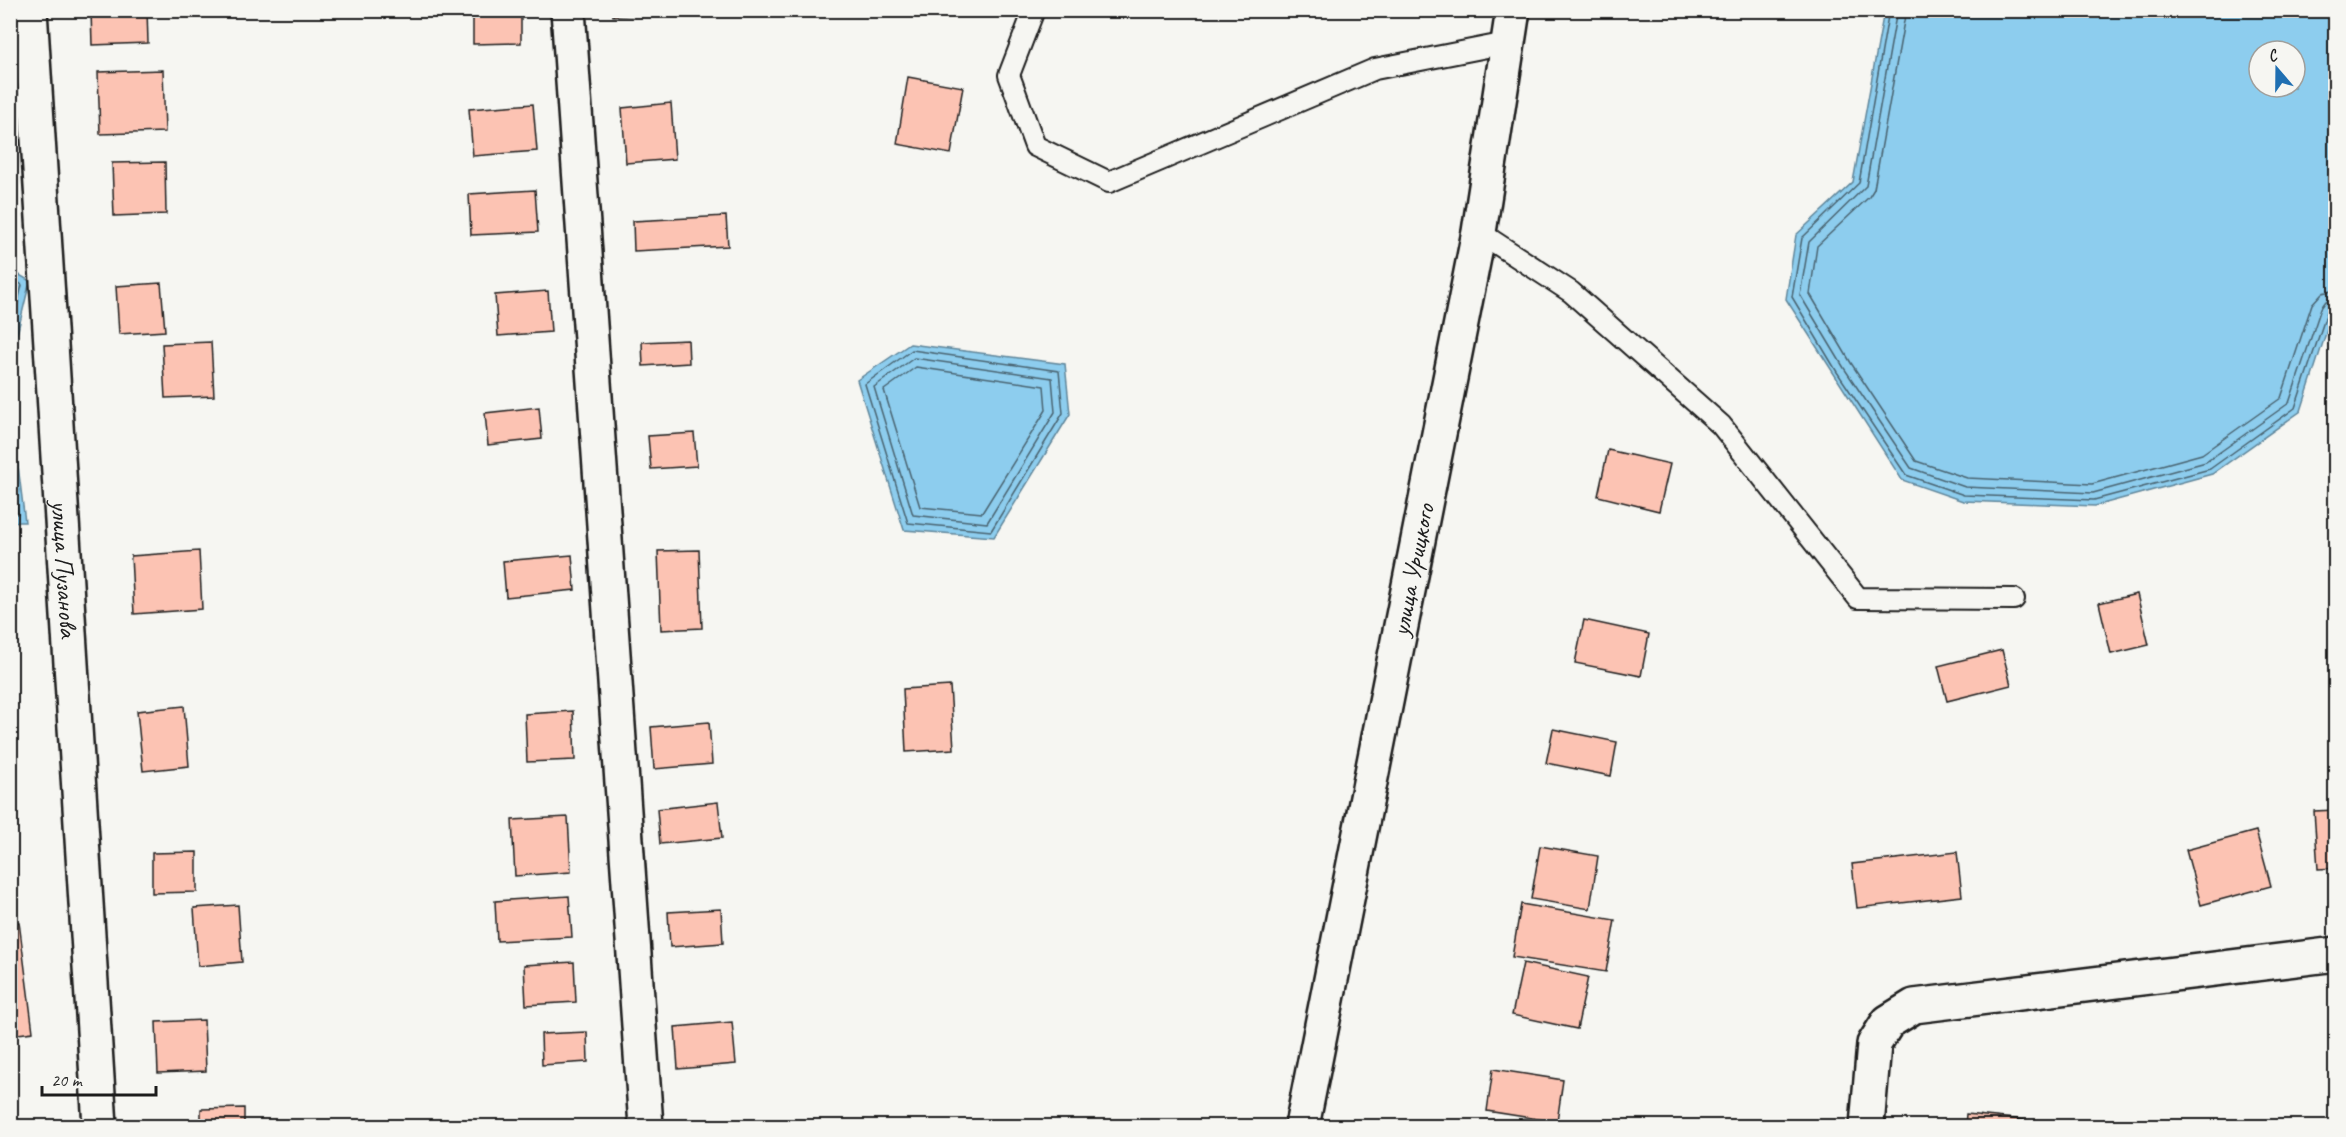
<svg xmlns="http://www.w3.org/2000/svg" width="2346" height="1137" viewBox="0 0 2346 1137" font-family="Caveat,sans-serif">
<rect width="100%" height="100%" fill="#f6f6f2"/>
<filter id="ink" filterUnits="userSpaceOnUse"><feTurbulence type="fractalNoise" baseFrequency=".0167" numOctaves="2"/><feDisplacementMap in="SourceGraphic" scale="12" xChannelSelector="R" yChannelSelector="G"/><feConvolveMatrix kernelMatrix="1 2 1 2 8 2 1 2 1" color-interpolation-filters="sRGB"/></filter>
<g filter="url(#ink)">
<g fill="#8dcdee" stroke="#60869a" stroke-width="1.5" fill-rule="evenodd">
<path d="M1884,11H2335V305L2301,411L2212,474L2095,506L1963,501L1902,480L1786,299L1796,235L1853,182ZM2259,51H2295V87H2259Z"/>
<path d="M11,270L30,281L11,359Z"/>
<path d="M910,344L1065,364L1070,414L994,537L904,530L857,380Z"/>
<path d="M10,409H11L25,522H11Z"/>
</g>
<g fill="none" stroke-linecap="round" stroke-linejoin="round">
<g stroke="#496370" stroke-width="1.5">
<path d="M1889,10L1859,183L1802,238L1792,297L1837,372L1906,475L1964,495L2094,500L2210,469L2295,408L2327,312L2336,307"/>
<path d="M1897,10L1866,186L1809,242L1800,295L1844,368L1911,468L1965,487L2093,493L2206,462L2289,403L2321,308L2326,301L2336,299"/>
<path d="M1906,10L1874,189L1869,197L1817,246L1810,294L1851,363L1916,461L1967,478L2092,484L2202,454L2281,398L2312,304L2322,293L2336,290"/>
<path d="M10,276L22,285L10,334"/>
<path d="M912,350L1059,371L1063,413L991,531L908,523L865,384Z"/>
<path d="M914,358L1052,378L1055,412L987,523L913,515L874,387Z"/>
<path d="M916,367L1044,386L1046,410L982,513L920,507L884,390Z"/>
<path d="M10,455L18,513L10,517"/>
</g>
</g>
<g fill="#fcc3b3" stroke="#1c1c1c" stroke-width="1.5">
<path d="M91,10H147L148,43L92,45Z"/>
<path d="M473,10H521V43L473,44Z"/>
<path d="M613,10H674V13L613,16Z"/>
<path d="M961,10H1034L1033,20Z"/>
<path d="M163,70L165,132L100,134L98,72Z"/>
<path d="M908,77L963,87L951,154L897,144Z"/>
<path d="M671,103L675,159L626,163L622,108Z"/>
<path d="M533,104L537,151L473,156L469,109Z"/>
<path d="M165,162L166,214L114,216L112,163Z"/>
<path d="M535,190L538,232L471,235L469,194Z"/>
<path d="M726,216L728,246L634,251L633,221Z"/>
<path d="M161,283L165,331L119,334L116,286Z"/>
<path d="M548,291L551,332L498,336L495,295Z"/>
<path d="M688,340L689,363L643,366L642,342Z"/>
<path d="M211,342L214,396L165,398L162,344Z"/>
<path d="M539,407L542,439L488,445L485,413Z"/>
<path d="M694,433L697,466L651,469L648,436Z"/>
<path d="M1608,450L1670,464L1659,511L1598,496Z"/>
<path d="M699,550L702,628L661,630L658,551Z"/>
<path d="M199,551L202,609L134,614L131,556Z"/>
<path d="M572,555L575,590L506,597L503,561Z"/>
<path d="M2137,594L2149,645L2111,654L2099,603Z"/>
<path d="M1584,620L1649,634L1641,676L1575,663Z"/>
<path d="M2002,650L2011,685L1947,701L1938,666Z"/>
<path d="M950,686L954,749L906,752L903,689Z"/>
<path d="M184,706L189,766L143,771L137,711Z"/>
<path d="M573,711L575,760L527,762L525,714Z"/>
<path d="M709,722L712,764L654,769L651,727Z"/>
<path d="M1553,729L1617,742L1611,776L1546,763Z"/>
<path d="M718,802L722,838L660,844L657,809Z"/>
<path d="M2336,810V868L2318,869L2314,811Z"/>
<path d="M568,817L571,872L515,876L512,820Z"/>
<path d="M2256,831L2271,886L2201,905L2186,850Z"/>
<path d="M1540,846L1598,856L1590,909L1531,899Z"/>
<path d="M197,852V892L152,893V853Z"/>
<path d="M1957,852L1962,896L1857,908L1852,864Z"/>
<path d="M569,896L572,937L497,941L495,901Z"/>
<path d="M1521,904L1615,920L1606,972L1512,957Z"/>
<path d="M238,905L242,962L198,966L194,908Z"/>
<path d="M721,909L723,943L670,947L668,912Z"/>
<path d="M19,922L33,1032L10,1035V923Z"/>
<path d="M574,962L576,1002L526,1005L524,965Z"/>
<path d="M1523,963L1588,977L1577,1029L1512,1015Z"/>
<path d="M204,1020L206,1071L158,1073L156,1022Z"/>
<path d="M732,1022L736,1064L678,1069L675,1027Z"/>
<path d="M587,1032L588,1062L542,1065L541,1034Z"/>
<path d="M1493,1069L1563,1080L1557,1122L1487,1111Z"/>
<path d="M244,1108V1126H201V1109Z"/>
<path d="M1966,1114L2024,1120V1126H1965Z"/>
</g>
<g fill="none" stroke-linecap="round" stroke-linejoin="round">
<defs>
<g id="lane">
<path d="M1034,10L1009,75L1035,146L1109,182L1375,69L1507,43"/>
<path d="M1479,232L1571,292L1721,425L1858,598L2014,599"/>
</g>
<g id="street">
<path id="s1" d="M30,10L100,1126"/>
<path d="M568,10L646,1126"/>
<path id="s2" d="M1302,1126L1479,232L1513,10"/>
<path d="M1867,1126L1874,1044L1888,1022L1914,1006L2336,954"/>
</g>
</defs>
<use href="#lane" stroke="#1c1c1c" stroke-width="24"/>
<use href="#street" stroke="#1c1c1c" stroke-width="38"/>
<use href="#lane" stroke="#f6f6f2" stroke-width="20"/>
<use href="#street" stroke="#f6f6f2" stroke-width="33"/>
</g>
</g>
<g text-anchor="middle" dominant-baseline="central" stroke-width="6" stroke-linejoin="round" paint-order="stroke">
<g font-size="26" fill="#1c1c1c" stroke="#f6f6f2">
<text stroke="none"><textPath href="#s1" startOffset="560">улица Пузанова</textPath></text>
<text stroke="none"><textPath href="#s2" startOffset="567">улица Урицкого</textPath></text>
</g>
</g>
<rect width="2346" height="1137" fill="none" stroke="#f6f6f2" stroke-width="36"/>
<rect x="18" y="18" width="2310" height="1101" fill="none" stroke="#1c1c1c" stroke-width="2" filter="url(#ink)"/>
<g transform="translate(2277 69) rotate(340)"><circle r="28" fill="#f6f6f2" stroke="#9f9f9c" stroke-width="1.5"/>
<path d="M0-4.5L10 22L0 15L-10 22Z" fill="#1f6fb2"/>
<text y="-9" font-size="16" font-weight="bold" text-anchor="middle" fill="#1c1c1c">С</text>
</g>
<path d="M42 1086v9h114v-9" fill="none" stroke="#1c1c1c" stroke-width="3"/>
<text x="51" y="1086" font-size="18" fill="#1c1c1c" stroke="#f6f6f2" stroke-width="4.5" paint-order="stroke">20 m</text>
</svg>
